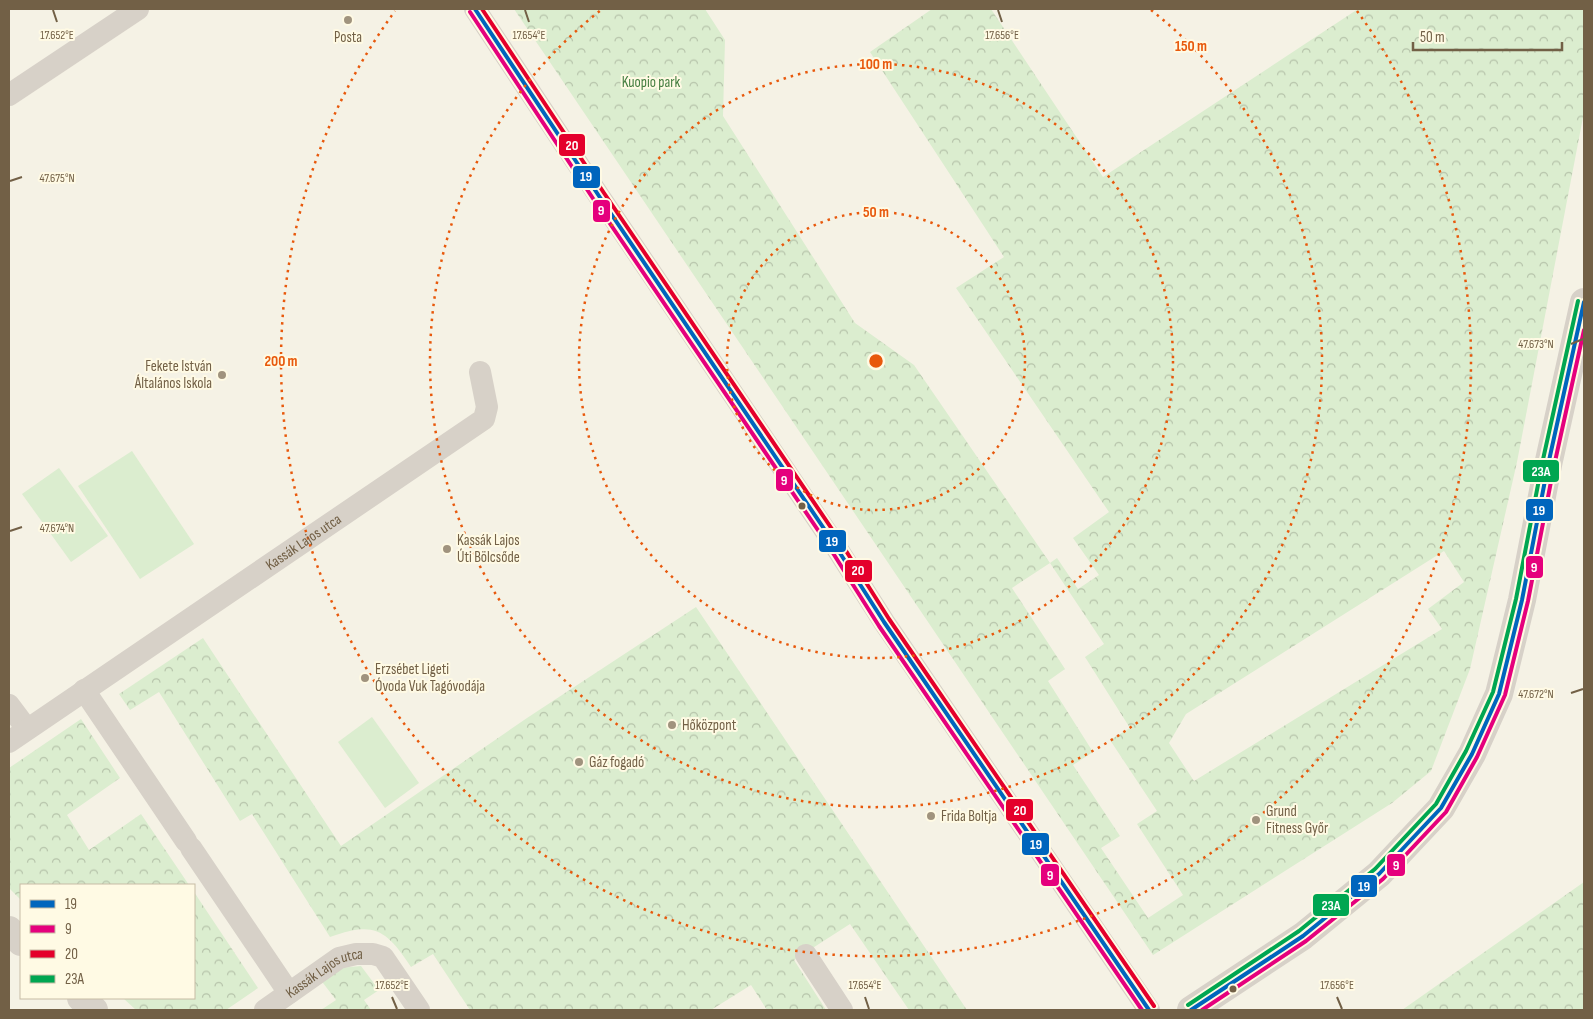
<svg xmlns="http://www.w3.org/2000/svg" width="1593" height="1019" viewBox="0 0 1593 1019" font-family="'Sofia Sans Condensed',sans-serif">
<defs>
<pattern id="park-crowns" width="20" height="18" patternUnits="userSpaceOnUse" patternTransform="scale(1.25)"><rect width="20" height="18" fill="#dbedcf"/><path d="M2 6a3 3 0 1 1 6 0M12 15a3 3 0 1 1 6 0" fill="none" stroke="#b6c3aa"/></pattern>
</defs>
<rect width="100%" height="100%" fill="#f5f2e5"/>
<g fill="#dbedcf">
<path d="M132,451L194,544L140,579L78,486Z"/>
<path d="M59,468L108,536L71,562L22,494Z"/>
<path d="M372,717L419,783L385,808L338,742Z"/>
</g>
<g fill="url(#park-crowns)" fill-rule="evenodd">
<path d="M514,9H705L725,40L723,116L855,323L914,365L1050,563L1057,558L1078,589L1099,575L1073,538L1109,512L956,288L1004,257L870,52L932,9H991L1103,177L1358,9H1584V112L1517,462L1470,669L1431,771L1392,803L1153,955ZM1444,551L1464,582L1428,609L1442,629L1194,781L1169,743L1186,714ZM1050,563L1104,644L1085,657L1130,728L1110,740L1157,811L1137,824L1183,895L1148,918L1101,848L1120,836L1073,765L1093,752L1048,681L1065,669L1012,588Z"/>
<path d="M696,607L967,1010H909L850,924L794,960L826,1010H767L751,985L711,1010H470L433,954L411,967C386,929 374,921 330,937L252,814L240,821L159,692L130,710L119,694L203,638L341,846L527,718Z"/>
<path d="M81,719L120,778L67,815L89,850L141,814L189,885H89L88,884L85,885H21V900L9,888V768Z"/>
<path d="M1584,882V1010H1402Z"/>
<path d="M194,892L258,988L226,1010H136L123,998H194Z"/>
<path d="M361,966L379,990L364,1000L371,1010H321L336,1000L320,979L339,968Z"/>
</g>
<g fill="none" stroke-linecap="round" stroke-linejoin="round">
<g stroke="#d7d1c8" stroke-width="22">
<path d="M475,9L599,196L831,539L884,622L1149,1010"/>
<path d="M9,95L138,9"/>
<path d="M84,690L186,841"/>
<path d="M9,705L27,729"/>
<path id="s1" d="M9,742L484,419L487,407L480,372"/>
<path d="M191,848L289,993"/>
<path d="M806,955L842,1010"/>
<path id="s2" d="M265,1010L339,958L356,954H373L383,957L419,1010"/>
</g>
<g stroke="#d7d1c8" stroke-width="28">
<path d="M9,930L21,942"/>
<path d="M81,998L94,1010"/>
<path d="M1191,1010L1303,936L1379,874L1441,808L1472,754L1499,694L1522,600L1548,465L1584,302"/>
</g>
<defs>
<g id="bus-1">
<path d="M475,9L599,196L831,539L884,622L1149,1010"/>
<path d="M1191,1010L1303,936L1379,874L1441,808L1472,754L1499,694L1522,600L1548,465L1584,302"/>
</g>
<g id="bus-2">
<path d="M470,12L594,200L826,542L879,626L1142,1010"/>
<path d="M1202,1010L1306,941L1383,879L1446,812L1477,757L1505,695L1528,601L1554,466L1584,330"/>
</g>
<path id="bus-3" d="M482,9L604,193L836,535L889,619L1154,1006"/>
<path id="bus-4" d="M1188,1005L1299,931L1375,869L1436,804L1466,751L1493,692L1516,599L1542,464L1578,301"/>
</defs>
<use href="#bus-1" stroke="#fffae4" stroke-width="8"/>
<use href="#bus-2" stroke="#fffae4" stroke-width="8"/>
<use href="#bus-3" stroke="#fffae4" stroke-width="8"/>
<use href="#bus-4" stroke="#fffae4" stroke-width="8"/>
<use href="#bus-1" stroke="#0065bd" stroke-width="4"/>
<use href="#bus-2" stroke="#e5007d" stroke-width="4"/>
<use href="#bus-3" stroke="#e4002b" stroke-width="4"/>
<use href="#bus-4" stroke="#00a651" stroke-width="4"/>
</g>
<path fill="none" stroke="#726046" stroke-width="2" d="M53,10L57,22M525,10L529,22M998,10L1002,22M10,181L22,177M1571,344L1583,339M10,531L22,527M1571,693L1583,689M392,997L397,1009M865,997L869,1009M1337,997L1342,1009"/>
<g fill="none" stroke="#e8590c" stroke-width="2.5" stroke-dasharray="2.5 5">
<circle cx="876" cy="361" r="149"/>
<circle cx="876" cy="361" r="297"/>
<path d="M1151 10A446 446 0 1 1 601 10"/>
<path d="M1357 11A595 595 0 1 1 395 11"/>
</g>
<g fill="#a0937e" stroke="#fffae4" stroke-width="2">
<circle cx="348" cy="20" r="5"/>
<circle cx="222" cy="375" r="5"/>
<circle cx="447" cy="549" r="5"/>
<circle cx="365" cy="678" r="5"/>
<circle cx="672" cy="725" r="5"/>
<circle cx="579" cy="762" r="5"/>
<circle cx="931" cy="816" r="5"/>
<circle cx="1256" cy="820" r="5"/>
</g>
<g fill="#726046" stroke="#fffae4" stroke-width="2">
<circle cx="802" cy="506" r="4.5"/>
<circle cx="1233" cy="989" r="4.5"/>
</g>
<g text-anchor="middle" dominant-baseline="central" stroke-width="4" stroke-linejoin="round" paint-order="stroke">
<g font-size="15" fill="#726046" stroke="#fffae4" text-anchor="start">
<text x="348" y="37" text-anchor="middle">Posta</text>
<text x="212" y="366" text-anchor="end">Fekete István<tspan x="212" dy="17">Általános Iskola</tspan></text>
<text x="457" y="540">Kassák Lajos<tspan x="457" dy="17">Úti Bölcsőde</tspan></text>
<text x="375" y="669">Erzsébet Ligeti<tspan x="375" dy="17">Óvoda Vuk Tagóvodája</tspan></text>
<text x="682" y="725">Hőközpont</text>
<text x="589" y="762">Gáz fogadó</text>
<text x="1266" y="811">Grund<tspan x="1266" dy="17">Fitness Győr</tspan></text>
<text x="941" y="816">Frida Boltja</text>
</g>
<g font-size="15" fill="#457e40" stroke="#fffae4">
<text x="651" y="82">Kuopio park</text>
</g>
<g font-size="15" fill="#726046" stroke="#fffae4">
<text stroke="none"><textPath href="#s1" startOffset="356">Kassák Lajos utca</textPath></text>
<text stroke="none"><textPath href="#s2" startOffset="71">Kassák Lajos utca</textPath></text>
</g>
</g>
<g font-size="12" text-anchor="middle" fill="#726046" stroke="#fffae4" stroke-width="4" stroke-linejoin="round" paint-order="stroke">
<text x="57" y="39">17.652°E</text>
<text x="529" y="39">17.654°E</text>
<text x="1002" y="39">17.656°E</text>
<text x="57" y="182">47.675°N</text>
<text x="1536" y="348">47.673°N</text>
<text x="57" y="532">47.674°N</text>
<text x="1536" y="698">47.672°N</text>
<text x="392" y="989">17.652°E</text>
<text x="865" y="989">17.654°E</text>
<text x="1337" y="989">17.656°E</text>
</g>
<circle cx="876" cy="361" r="8" fill="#e8590c" stroke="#fffae4" stroke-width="2.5"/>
<g font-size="15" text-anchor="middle" font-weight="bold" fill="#e8590c" stroke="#fffae4" stroke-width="4" stroke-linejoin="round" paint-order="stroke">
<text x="1191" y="51">150 m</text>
<text x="876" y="69">100 m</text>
<text x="876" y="217">50 m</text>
<text x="281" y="366">200 m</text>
</g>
<g stroke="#fffae4" stroke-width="2">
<rect x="558" y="133" width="28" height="24" rx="5" fill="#e4002b"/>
<rect x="572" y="165" width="29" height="24" rx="5" fill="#0065bd"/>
<rect x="592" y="199" width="19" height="24" rx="5" fill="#e5007d"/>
<rect x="1522" y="459" width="38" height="24" rx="5" fill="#00a651"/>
<rect x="775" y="468" width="19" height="24" rx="5" fill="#e5007d"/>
<rect x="1525" y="498" width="29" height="24" rx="5" fill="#0065bd"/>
<rect x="818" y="529" width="29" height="24" rx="5" fill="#0065bd"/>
<rect x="1525" y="555" width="19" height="24" rx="5" fill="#e5007d"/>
<rect x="844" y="559" width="29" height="24" rx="5" fill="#e4002b"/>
<rect x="1005" y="798" width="29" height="24" rx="5" fill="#e4002b"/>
<rect x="1021" y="832" width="29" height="24" rx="5" fill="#0065bd"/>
<rect x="1386" y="853" width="20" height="24" rx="5" fill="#e5007d"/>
<rect x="1040" y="863" width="20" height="24" rx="5" fill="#e5007d"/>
<rect x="1350" y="874" width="28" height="24" rx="5" fill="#0065bd"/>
<rect x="1312" y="893" width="38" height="24" rx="5" fill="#00a651"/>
</g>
<g font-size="14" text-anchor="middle" font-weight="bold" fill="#fff">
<text x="572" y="150">20</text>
<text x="586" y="181">19</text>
<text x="601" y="215">9</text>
<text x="1541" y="476">23A</text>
<text x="784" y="485">9</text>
<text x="1539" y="515">19</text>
<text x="832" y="546">19</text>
<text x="1534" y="572">9</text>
<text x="858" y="575">20</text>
<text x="1020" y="815">20</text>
<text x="1036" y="849">19</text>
<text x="1396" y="870">9</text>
<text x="1050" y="880">9</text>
<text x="1364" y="891">19</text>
<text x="1331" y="910">23A</text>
</g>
<rect width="1593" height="1019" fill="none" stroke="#726046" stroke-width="20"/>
<rect x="20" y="884" width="175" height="115" fill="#fffae4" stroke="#c7bca5"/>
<rect x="30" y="900" width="25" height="8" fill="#0065bd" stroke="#c7bca5"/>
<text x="65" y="909" font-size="15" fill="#726046">19</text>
<rect x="30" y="925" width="25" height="8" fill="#e5007d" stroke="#c7bca5"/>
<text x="65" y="934" font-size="15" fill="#726046">9</text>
<rect x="30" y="950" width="25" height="8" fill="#e4002b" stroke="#c7bca5"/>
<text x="65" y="959" font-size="15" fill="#726046">20</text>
<rect x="30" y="975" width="25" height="8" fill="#00a651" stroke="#c7bca5"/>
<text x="65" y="984" font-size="15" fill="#726046">23A</text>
<path d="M1413 42v8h149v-8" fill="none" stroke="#726046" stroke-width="2.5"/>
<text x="1420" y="42" font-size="15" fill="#726046" stroke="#fffae4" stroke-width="4" paint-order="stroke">50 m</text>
</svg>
